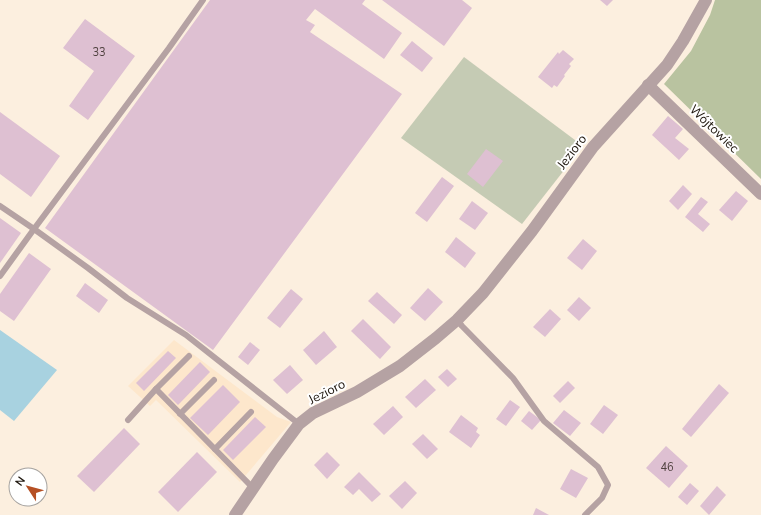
<svg xmlns="http://www.w3.org/2000/svg" width="761" height="515" viewBox="0 0 761 515" font-family="'Nunito Sans',sans-serif">
<rect width="100%" height="100%" fill="#fcefdf"/>
<path fill="#fde7cc" d="M174,340L277,417L291,422L240,482L156,400L150,406L128,386Z"/>
<path fill="#c5cbb4" d="M464,57L583,146L522,224L401,138Z"/>
<path fill="#b9c3a0" d="M715,0H761V179L664,84L691,51L710,15Z"/>
<path fill="#a8d2e0" d="M0,330L57,370L14,421L0,410Z"/>
<g fill="#dec0d2">
<path d="M210,0H365L362,4L402,33L384,59L315,9L306,20L315,25L310,32L402,94L213,350L45,228Z"/>
<path d="M382,0H462L472,8L444,46Z"/>
<path d="M600,0H613L607,6Z"/>
<path d="M85,19L135,56L88,120L69,106L94,71L63,48Z"/>
<path d="M412,41L433,58L422,72L400,55Z"/>
<path d="M563,50L574,59L569,64L571,66L564,75L565,76L557,87L554,85L552,88L538,77L558,52L559,54Z"/>
<path d="M0,112L60,156L31,197L0,174Z"/>
<path d="M668,116L683,129L675,138L689,149L679,160L652,135Z"/>
<path d="M486,149L503,161L483,187L467,174Z"/>
<path d="M442,177L454,186L427,222L415,213Z"/>
<path d="M683,185L692,194L678,210L669,201Z"/>
<path d="M736,191L748,201L732,221L719,210Z"/>
<path d="M701,197L708,202L698,214L710,224L703,232L685,217Z"/>
<path d="M472,201L488,213L475,230L459,219Z"/>
<path d="M0,218L21,233L0,263Z"/>
<path d="M456,237L476,253L465,268L445,252Z"/>
<path d="M583,239L597,251L582,270L567,258Z"/>
<path d="M29,253L51,269L14,321L0,311V294Z"/>
<path d="M85,283L108,300L99,313L76,296Z"/>
<path d="M428,288L443,302L425,321L410,308Z"/>
<path d="M291,289L303,299L280,328L267,318Z"/>
<path d="M377,292L402,315L394,324L368,301Z"/>
<path d="M579,297L591,308L579,321L567,310Z"/>
<path d="M550,309L561,319L545,337L533,327Z"/>
<path d="M363,319L391,347L380,359L351,331Z"/>
<path d="M324,331L337,347L316,365L303,350Z"/>
<path d="M250,342L260,350L248,365L238,357Z"/>
<path d="M168,351L176,358L144,391L136,383Z"/>
<path d="M200,362L210,372L178,405L168,395Z"/>
<path d="M290,365L303,380L287,394L273,380Z"/>
<path d="M447,369L457,379L448,387L438,377Z"/>
<path d="M425,379L436,390L416,408L405,397Z"/>
<path d="M568,381L575,388L560,403L553,396Z"/>
<path d="M719,384L729,393L691,437L682,429Z"/>
<path d="M223,385L240,402L208,435L190,418Z"/>
<path d="M510,400L520,407L506,426L496,419Z"/>
<path d="M604,405L618,415L603,434L590,424Z"/>
<path d="M393,406L403,417L384,435L373,424Z"/>
<path d="M564,410L581,423L570,436L553,423Z"/>
<path d="M529,411L541,420L532,430L521,421Z"/>
<path d="M461,415L478,428L476,432L480,435L471,448L449,432Z"/>
<path d="M255,417L266,427L233,460L223,450Z"/>
<path d="M124,428L140,444L94,492L77,476Z"/>
<path d="M423,434L438,449L427,459L412,444Z"/>
<path d="M666,446L688,466L669,488L646,468Z"/>
<path d="M197,452L217,472L178,512L158,492Z"/>
<path d="M327,452L340,465L327,479L314,465Z"/>
<path d="M571,469L588,478L576,498L560,489Z"/>
<path d="M359,472L381,494L372,502L359,489L353,495L344,487Z"/>
<path d="M405,481L417,493L402,509L389,496Z"/>
<path d="M690,483L699,491L687,505L678,497Z"/>
<path d="M717,486L726,495L709,515L700,506Z"/>
<path d="M536,508L549,515H533Z"/>
</g>
<g fill="none" stroke-linecap="round" stroke-linejoin="round">
<g stroke="#b5a2a3" stroke-width="6">
<path d="M0,206L34,229L169,48L203,0"/>
<path d="M0,276L34,229L88,268L127,298L186,335L299,424"/>
<path d="M457,320L462,326L513,378L544,421L598,467L608,485L602,498L585,515"/>
<path d="M156,389L189,356"/>
<path d="M180,414L214,380"/>
<path d="M128,420L156,389L253,488"/>
<path d="M215,449L251,412"/>
</g>
<path stroke="#b5a2a3" stroke-width="12" d="M648,85L761,194"/>
<path stroke="#b5a2a3" stroke-width="12" d="M235,515L273,459L299,424L313,413L357,392L400,366L436,338L457,320L483,293L532,231L593,147L667,65L683,41L706,0"/>
</g>
<g text-anchor="middle" dominant-baseline="central" stroke-width="4" stroke-linejoin="round" paint-order="stroke">
<g font-size="11" fill="#4f413f">
<text x="99" y="52">33</text>
<text x="667" y="467">46</text>
</g>
<g font-size="13" fill="#1f170e" stroke="#fff">
<text transform="translate(714 129) rotate(44)">Wójtowiec</text>
<text transform="translate(572 152) rotate(-53)">Jezioro</text>
<text transform="translate(327 392) rotate(-27)">Jezioro</text>
</g>
</g>
<g transform="translate(28 487) rotate(306)"><circle r="19" fill="#ffffff" stroke="#a5a29f"/>
<path d="M0-3L7 15L0 10L-7 15Z" fill="#b65024"/>
<text y="-6" font-size="11" font-weight="bold" text-anchor="middle" fill="#1f170e">N</text>
</g>
</svg>
